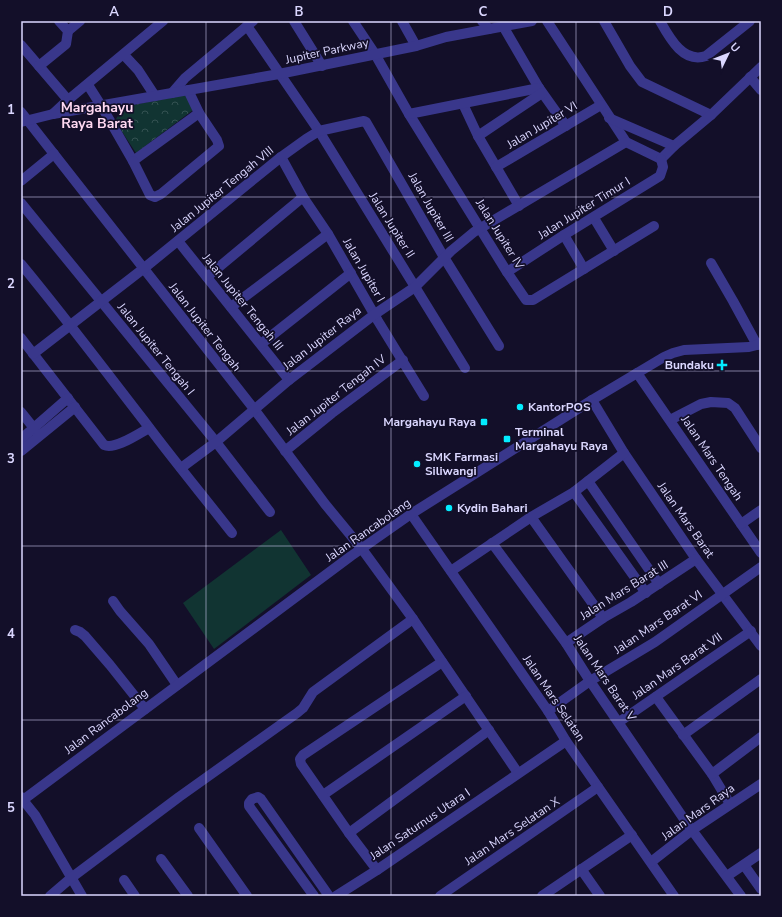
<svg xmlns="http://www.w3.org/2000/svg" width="782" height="917" viewBox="0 0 782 917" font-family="'Nunito Sans',sans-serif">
<defs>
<pattern id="forest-crowns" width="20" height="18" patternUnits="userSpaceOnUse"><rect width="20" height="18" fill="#113432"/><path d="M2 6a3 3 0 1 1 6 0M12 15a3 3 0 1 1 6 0" fill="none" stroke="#335151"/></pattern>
</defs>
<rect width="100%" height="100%" fill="#130f29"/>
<path fill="url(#forest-crowns)" d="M185,95L193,110L136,153L115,121L123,107Z"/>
<path fill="#113432" d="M281,530L311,575L214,649L183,603Z"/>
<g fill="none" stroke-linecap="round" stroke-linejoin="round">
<g stroke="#39378b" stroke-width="10">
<path d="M294,21L322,66"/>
<path d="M353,21L375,54L409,114L507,272L526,300H533L654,226"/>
<path d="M402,21L416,46"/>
<path d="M482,21L489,29"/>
<path d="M547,21L626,142L661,159"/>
<path d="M604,21L630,66L642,82L711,115"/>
<path d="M660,21C669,37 683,64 706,56L750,21"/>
<path d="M247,26L319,131L465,368"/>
<path d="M503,26L539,88L566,126"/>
<path d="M68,31L80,21"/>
<path d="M21,45L68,100"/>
<path d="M124,55L138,70L155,96"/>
<path d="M39,66L66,44L68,31L59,21"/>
<path d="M750,77L761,90"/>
<path d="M88,85L102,107L133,161L199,113"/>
<path d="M172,93L185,78L253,21"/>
<path d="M463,104L478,136L519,206"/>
<path d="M21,112L254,409L325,504L362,549L413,619L518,773"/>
<path d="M53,114L68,100L163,21"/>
<path d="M409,114L539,88"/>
<path d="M609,118L674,146"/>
<path d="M478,136L542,93"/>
<path d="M281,157L303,197L328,234L378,321L424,396"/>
<path d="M661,159L674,146L711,115L761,67"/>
<path d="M133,161L150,195L155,197L161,194L219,146L217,140L199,113L188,90"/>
<path d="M496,167L601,105"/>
<path d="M21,181L54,154"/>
<path d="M21,203L216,442L270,512"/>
<path d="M594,218L614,251"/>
<path d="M564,235L584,269"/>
<path d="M178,241L289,380"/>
<path d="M711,263L733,301L757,345"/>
<path d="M21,264C65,317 106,372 148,426C175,462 204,497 232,533"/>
<path d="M507,272L564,235L660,176L663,167L661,159"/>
<path d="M207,277L303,197"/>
<path d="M231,307L328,234"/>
<path d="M21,338L104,445C115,450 138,434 149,428"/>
<path d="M261,344L351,273"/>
<path d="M33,354L143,269L281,157L306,139L319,131L364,121L366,122L445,259L499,346"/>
<path d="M637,373L761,553"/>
<path d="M592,400L624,453L696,559L761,646"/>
<path d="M21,412L37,432"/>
<path d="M670,420L701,404L711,402L728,403L735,408L761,448"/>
<path d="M21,439L68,398"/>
<path d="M21,451L75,407"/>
<path d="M285,451L332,413L403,360"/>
<path d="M181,468L216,442L289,380L375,314L415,287L451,251L474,232L626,142"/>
<path d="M588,481L659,584"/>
<path d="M574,492L646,593"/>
<path d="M411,514L548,711L566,741L674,896"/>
<path d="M531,517L603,618"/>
<path d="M741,524L761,510"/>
<path d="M492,543L566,643L590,681L686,822L741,896"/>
<path d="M451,571L531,517L574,492L624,453"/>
<path d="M113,601L120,611L149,644L177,685"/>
<path d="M75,630L80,632L85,636L110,665L145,709"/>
<path d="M566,643L603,618L631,602L696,559"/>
<path d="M656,697L712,774L730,804"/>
<path d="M548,711L590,681L655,642L761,567"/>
<path d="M619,722L751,631"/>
<path d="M683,735L761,679"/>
<path d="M712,774L761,737"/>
<path d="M323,795L466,696"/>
<path d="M23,800L35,815L82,896"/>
<path d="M199,828L247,896"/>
<path d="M349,833L489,730"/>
<path d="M161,859L188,896"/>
<path d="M651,862L692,830L761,784"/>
<path d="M744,865L761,889"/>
<path d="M581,869L600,896"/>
<path d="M377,870L349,833L301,764L300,759L303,755L442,662"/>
<path d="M727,876L761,853"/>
<path d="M124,880L135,896"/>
<path d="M50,896L71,878L179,797L297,713L303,708L313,692L413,619"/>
<path d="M336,896L377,870L566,741"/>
<path d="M440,896L598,787"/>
<path d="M542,896L632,835"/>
</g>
<g stroke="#39378b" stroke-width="10">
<path d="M21,122L53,114L279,74L416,46L446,37L532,21"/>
<path d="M21,797L23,800L351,556L411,514L465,480L592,400L664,357L673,353L684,350L749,347L757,345L761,343"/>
<path d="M314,896L249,806V803L252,799L258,797L261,799L329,896"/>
</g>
</g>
<path fill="none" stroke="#dbd7ff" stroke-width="1" stroke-opacity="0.55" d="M206,21V896M391,21V896M576,21V896M21,197H761M21,371H761M21,546H761M21,720H761"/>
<g fill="#03ecff" stroke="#130f29" stroke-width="1.5">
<path d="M720 359h4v4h4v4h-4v4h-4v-4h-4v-4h4z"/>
<circle cx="520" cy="407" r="4"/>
<rect x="480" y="418" width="8" height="8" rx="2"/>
<rect x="503" y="435" width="8" height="8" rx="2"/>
<circle cx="417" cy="464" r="4"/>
<circle cx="449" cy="508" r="4"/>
</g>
<g text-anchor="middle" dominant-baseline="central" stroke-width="3.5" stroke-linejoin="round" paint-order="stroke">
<g font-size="12" fill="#dbd7ff" stroke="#130f29">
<text transform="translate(327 51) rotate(-12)">Jupiter Parkway</text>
<text transform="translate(542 125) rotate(-31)">Jalan Jupiter VI</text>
<text transform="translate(222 189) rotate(-39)">Jalan Jupiter Tengah VIII</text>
<text transform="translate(431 207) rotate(60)">Jalan Jupiter III</text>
<text transform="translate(584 208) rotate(-32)">Jalan Jupiter Timur I</text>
<text transform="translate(392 225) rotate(58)">Jalan Jupiter II</text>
<text transform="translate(500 234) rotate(58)">Jalan Jupiter IV</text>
<text transform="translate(364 270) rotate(60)">Jalan Jupiter I</text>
<text transform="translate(243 302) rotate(51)">Jalan Jupiter Tengah III</text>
<text transform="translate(205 327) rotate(52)">Jalan Jupiter Tengah</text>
<text transform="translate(322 338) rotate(-38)">Jalan Jupiter Raya</text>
<text transform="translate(156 349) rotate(51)">Jalan Jupiter Tengah I</text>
<text transform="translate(336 395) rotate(-38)">Jalan Jupiter Tengah IV</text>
<text transform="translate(712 458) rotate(56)">Jalan Mars Tengah</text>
<text transform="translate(686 520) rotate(55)">Jalan Mars Barat</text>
<text transform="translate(368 530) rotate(-35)">Jalan Rancabolang</text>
<text transform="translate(624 590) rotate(-32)">Jalan Mars Barat III</text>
<text transform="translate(658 622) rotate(-34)">Jalan Mars Barat VI</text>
<text transform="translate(677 666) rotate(-35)">Jalan Mars Barat VII</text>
<text transform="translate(605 678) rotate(56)">Jalan Mars Barat V</text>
<text transform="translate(554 698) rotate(56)">Jalan Mars Selatan</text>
<text transform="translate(106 721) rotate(-37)">Jalan Rancabolang</text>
<text transform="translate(698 812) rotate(-36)">Jalan Mars Raya</text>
<text transform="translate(420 824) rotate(-34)">Jalan Saturnus Utara I</text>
<text transform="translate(512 831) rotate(-34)">Jalan Mars Selatan X</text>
</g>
<g font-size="12" font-weight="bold" fill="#dbd7ff" stroke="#130f29" text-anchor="start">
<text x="714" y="365" text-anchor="end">Bundaku</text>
<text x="528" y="407">KantorPOS</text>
<text x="476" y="422" text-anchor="end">Margahayu Raya</text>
<text x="515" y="432">Terminal<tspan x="515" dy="14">Margahayu Raya</tspan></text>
<text x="425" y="457">SMK Farmasi<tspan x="425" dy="14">Siliwangi</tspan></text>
<text x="457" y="508">Kydin Bahari</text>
</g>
<g font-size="14" font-weight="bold" fill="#ffd9f2" stroke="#130f29">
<text x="97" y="107">Margahayu<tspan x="97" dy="16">Raya Barat</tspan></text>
</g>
</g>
<rect width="782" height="917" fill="none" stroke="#130f29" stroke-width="44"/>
<g transform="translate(728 54) rotate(47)" stroke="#130f29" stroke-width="3" paint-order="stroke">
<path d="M0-3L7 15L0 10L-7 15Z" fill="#dbd7ff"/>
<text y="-6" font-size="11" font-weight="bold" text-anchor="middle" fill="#dbd7ff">U</text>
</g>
<rect x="22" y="22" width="738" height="873" fill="none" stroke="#dbd7ff" stroke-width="1.5"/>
<g font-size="13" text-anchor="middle" font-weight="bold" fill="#dbd7ff">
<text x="114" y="16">A</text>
<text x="299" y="16">B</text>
<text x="483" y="16">C</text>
<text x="668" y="16">D</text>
<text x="11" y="114">1</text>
<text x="11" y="288">2</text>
<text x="11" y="463">3</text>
<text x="11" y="638">4</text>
<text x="11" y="812">5</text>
</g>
</svg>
